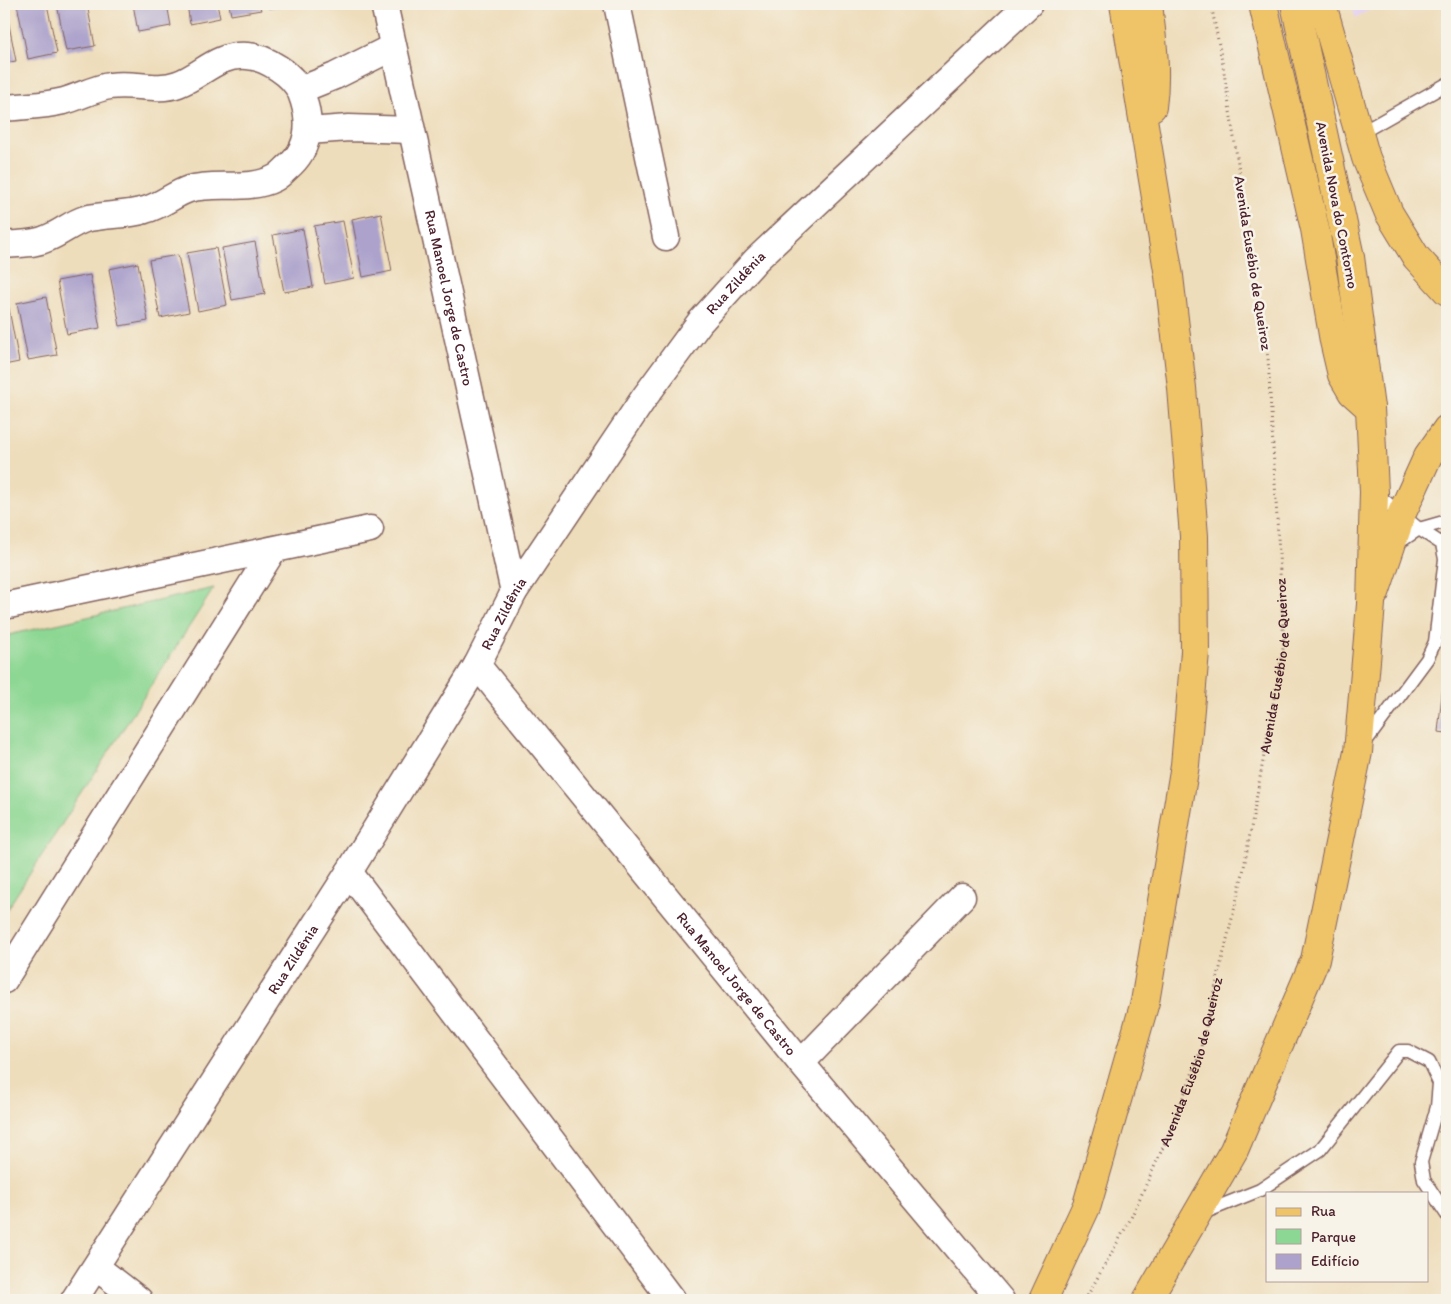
<svg xmlns="http://www.w3.org/2000/svg" width="1451" height="1304" viewBox="0 0 1451 1304" font-family="Itim,sans-serif">
<rect width="100%" height="100%" fill="#f7f3e8"/>
<filter id="ink" filterUnits="userSpaceOnUse"><feTurbulence type="fractalNoise" baseFrequency=".02" numOctaves="2"/><feDisplacementMap in="SourceGraphic" scale="10" xChannelSelector="R" yChannelSelector="G"/><feConvolveMatrix kernelMatrix="1 2 1 2 8 2 1 2 1" color-interpolation-filters="sRGB"/></filter>
<filter id="wash" filterUnits="userSpaceOnUse"><feTurbulence type="fractalNoise" baseFrequency=".0096" numOctaves="4" result="noise"/><feDisplacementMap in="SourceGraphic" scale="20" xChannelSelector="R" yChannelSelector="G"/><feGaussianBlur stdDeviation="1.12" result="paint"/><feColorMatrix in="noise" values="0 0 0 0 0 0 0 0 0 0 0 0 0 0 0 0 0 1.4 0 .05"/><feComposite in="paint" operator="in"/></filter>
<g filter="url(#wash)">
<rect width="100%" height="100%" fill="#edb"/>
<path fill="#e5d3f1" d="M1350,4H1379L1356,18Z"/>
<path fill="#8cd793" stroke="#6b7b5f" d="M214,588L4,914V636Z"/>
<g id="blocks">
<g fill="#aca2cc">
<path d="M4,4H5L16,61L4,63Z"/>
<path d="M17,4H47L57,53L28,59Z"/>
<path d="M57,4H87L95,46L66,51Z"/>
<path d="M133,4H167L171,26L138,32Z"/>
<path d="M187,4H217L220,18L190,24Z"/>
<path d="M229,4H259L261,10L231,15Z"/>
<path d="M268,4H289V5L269,8Z"/>
<path d="M381,213L392,271L363,277L352,219Z"/>
<path d="M343,221L354,278L325,284L314,226Z"/>
<path d="M303,229L313,287L284,292L273,235Z"/>
<path d="M255,242L265,294L232,300L222,248Z"/>
<path d="M216,248L227,305L198,311L187,253Z"/>
<path d="M178,255L189,312L160,318L149,260Z"/>
<path d="M138,263L148,321L120,326L109,269Z"/>
<path d="M90,275L100,328L67,334L57,281Z"/>
<path d="M46,297L57,355L28,360L17,303Z"/>
<path d="M8,304L19,362L4,365V305Z"/>
<path d="M1446,657H1447V733L1438,732Z"/>
</g>
</g>
</g>
<g filter="url(#ink)">
<use href="#blocks" fill-opacity="0" stroke="#83625d" stroke-width="1"/>
<g fill="none" stroke-linecap="round" stroke-linejoin="round">
<defs>
<g id="lane">
<path d="M1359,134L1447,84"/>
<path d="M1395,545L1419,529L1447,521"/>
<path d="M1364,744L1427,659L1435,642L1445,559L1442,544L1419,529L1374,492"/>
<path d="M1203,1213L1260,1190L1320,1150L1399,1051H1408L1429,1062L1439,1083L1437,1107L1421,1162L1424,1180L1447,1215"/>
</g>
<g id="street">
<path id="s2" d="M384,4L514,592"/>
<path d="M617,4L666,237"/>
<path d="M300,90L335,76L393,47"/>
<path d="M4,108C24,106 44,106 64,101C79,97 95,88 110,86C133,82 156,92 178,84C203,75 216,54 247,56C266,57 294,75 301,93C312,121 311,148 287,168C283,172 279,176 275,178C248,192 217,181 189,189C174,194 161,206 145,210C125,216 105,214 85,219C72,223 61,233 48,238C34,245 19,243 4,245"/>
<path d="M308,131L349,128L411,130"/>
<path d="M4,606L370,529"/>
<path id="s3" d="M477,665L801,1063L1001,1300"/>
<path d="M349,872L672,1300"/>
<path d="M4,980L273,550"/>
<path d="M801,1063L962,897"/>
<path d="M96,1267L139,1300"/>
<path id="s4" d="M74,1300L349,872L477,665L514,592L644,398L700,322L756,260L1029,4"/>
</g>
<g id="primary">
<path d="M1322,4L1366,158L1389,213L1416,257L1447,291"/>
<path d="M1375,593L1402,513L1428,456L1447,429"/>
</g>
<g id="highway">
<path d="M1148,4C1152,38 1157,72 1152,107"/>
<path d="M1263,4L1315,229L1334,341L1342,375L1352,392L1370,408"/>
<path d="M1043,1300L1087,1205L1145,1002L1185,765L1195,652L1194,536L1182,388L1169,276L1124,4"/>
<path d="M1147,1300L1234,1150L1315,960L1358,752L1371,604L1374,492L1370,408L1350,257L1295,4"/>
</g>
</defs>
<use href="#lane" stroke="#83625d" stroke-width="15"/>
<use href="#street" stroke="#83625d" stroke-width="29"/>
<use href="#primary" stroke="#83625d" stroke-width="30"/>
<use href="#highway" stroke="#83625d" stroke-width="30"/>
<path stroke="#83625d" stroke-width="3" stroke-dasharray="1 4" stroke-linecap="butt" id="s1" d="M1085,1300L1130,1220L1165,1143L1198,1059L1243,873L1284,643L1268,358L1223,66L1211,4"/>
<use href="#lane" stroke="#fff" stroke-width="12"/>
<use href="#street" stroke="#fff" stroke-width="26"/>
<use href="#primary" stroke="#efc469" stroke-width="28"/>
<use href="#highway" stroke="#efc469" stroke-width="28"/>
</g>
</g>
<g text-anchor="middle" dominant-baseline="central" stroke-width="5" stroke-linejoin="round" paint-order="stroke">
<g font-size="15" fill="#4a1f2b" stroke="#f7f3e8">
<text transform="translate(1337 205) rotate(79)">Avenida Nova do Contorno</text>
<text transform="translate(1253 263) rotate(81)">Avenida Eusébio de Queiroz</text>
<text stroke="none"><textPath href="#s4" startOffset="1215">Rua Zildênia</textPath></text>
<text stroke="none"><textPath href="#s2" startOffset="301">Rua Manoel Jorge de Castro</textPath></text>
<text stroke="none"><textPath href="#s4" startOffset="810">Rua Zildênia</textPath></text>
<text stroke="none"><textPath href="#s1" startOffset="668">Avenida Eusébio de Queiroz</textPath></text>
<text stroke="none"><textPath href="#s4" startOffset="405">Rua Zildênia</textPath></text>
<text stroke="none"><textPath href="#s3" startOffset="411">Rua Manoel Jorge de Castro</textPath></text>
<text stroke="none"><textPath href="#s1" startOffset="262">Avenida Eusébio de Queiroz</textPath></text>
</g>
</g>
<rect width="1451" height="1304" fill="none" stroke="#f7f3e8" stroke-width="20"/>
<rect x="1266" y="1192" width="162" height="90" fill="#f7f3e8" stroke="#b29e9c"/>
<rect x="1276" y="1208" width="25" height="8" fill="#efc469" stroke="#b29e9c"/>
<text x="1311" y="1216" font-size="15" fill="#4a1f2b">Rua</text>
<rect x="1276" y="1229" width="25" height="15" fill="#8cd793" stroke="#b29e9c"/>
<text x="1311" y="1242" font-size="15" fill="#4a1f2b">Parque</text>
<rect x="1276" y="1254" width="25" height="15" fill="#aca2cc" stroke="#b29e9c"/>
<text x="1311" y="1266" font-size="15" fill="#4a1f2b">Edifício</text>
</svg>
